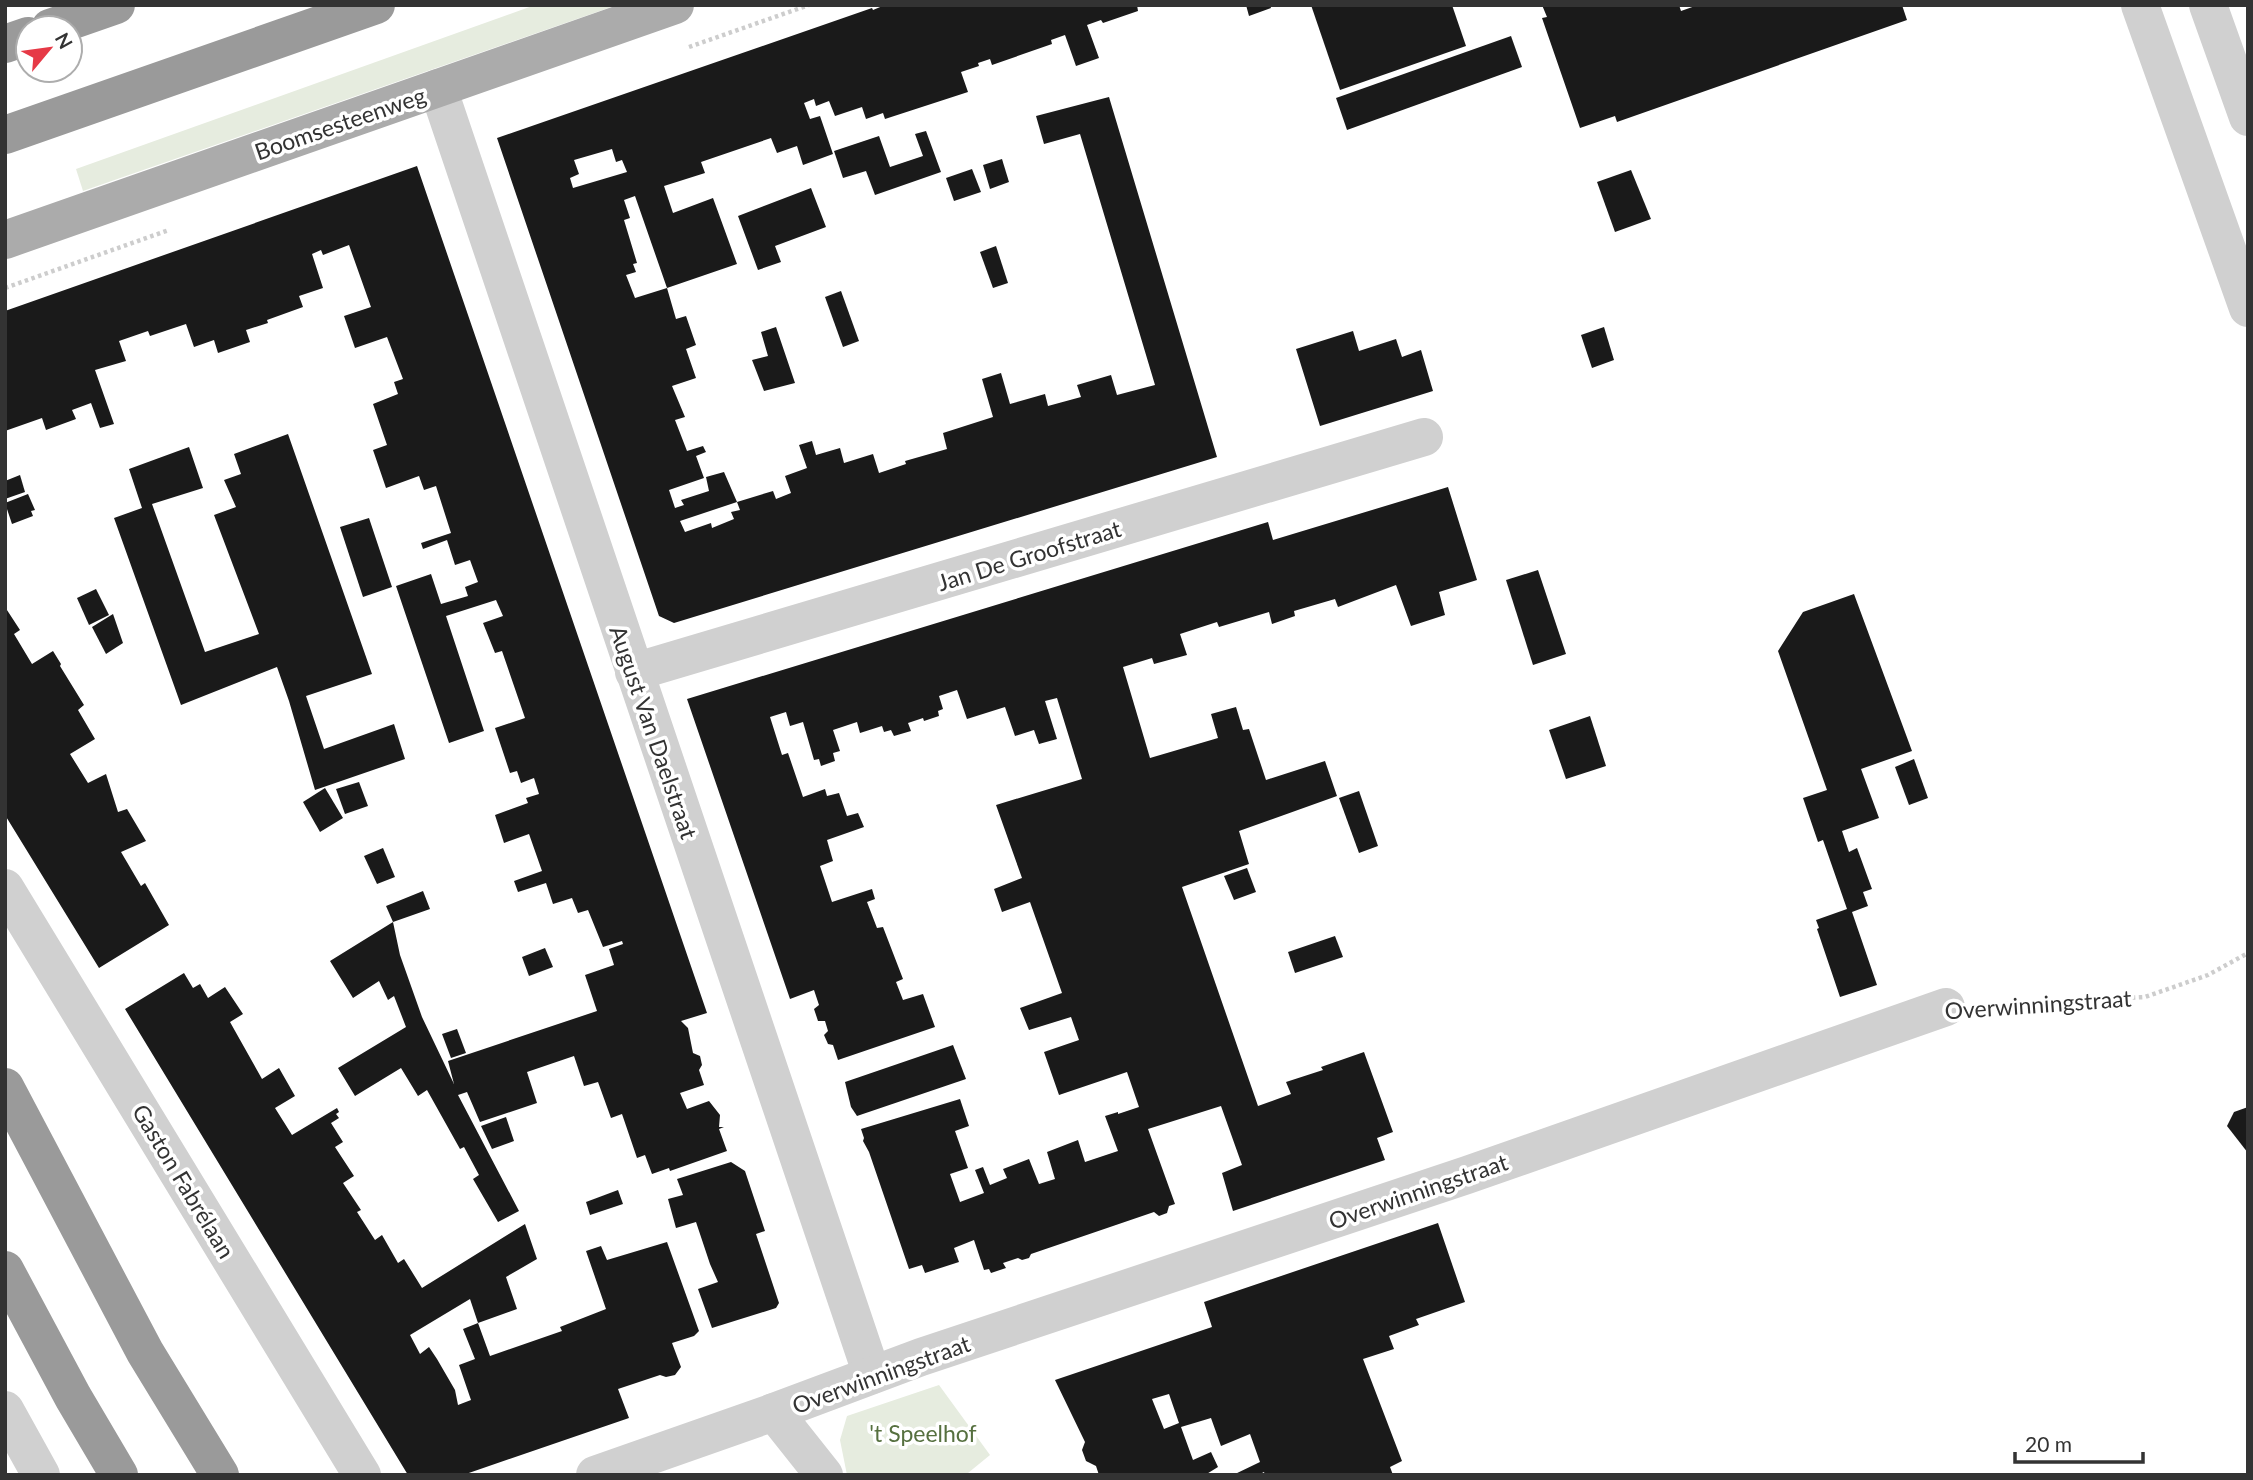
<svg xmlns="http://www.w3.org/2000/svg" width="2253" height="1480" viewBox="0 0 2253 1480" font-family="Lato,sans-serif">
<rect width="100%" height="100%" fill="#fff"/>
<g fill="#e6ecdf">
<path d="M535,5H617L83,191L76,169Z"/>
<path d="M939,1385L990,1455L968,1473L969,1475H847L840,1440L847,1416Z"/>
</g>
<g fill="#1a1a1a" fill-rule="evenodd">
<path d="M885,5H1137L1138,11L1103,23L1101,20L1087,25L1099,58L1076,66L1065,35L1051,40L1052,44L992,65L990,59L978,63L979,66L961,72L968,92L885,119L883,113L866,119L862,107L835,116L829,101L816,106L814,99L804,103L810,119L820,116L833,154L803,165L797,146L777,153L771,138L701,162L705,173L664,186L673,213L713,198L737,264L667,288L635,196L624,200L630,218L624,220L637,263L633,264L636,272L626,275L635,298L667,288L676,319L686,316L696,345L686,349L696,378L672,386L685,417L675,420L687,451L703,446L706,452L696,456L704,478L669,490L675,508L684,505L681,500L709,491L706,477L724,472L737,502L680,521L685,532L711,523L712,528L734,519L731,512L740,510L737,502L773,491L776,499L791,493L785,476L807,468L799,445L812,441L816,455L840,448L844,463L873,454L879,473L906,464L905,461L947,449L943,433L993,417L982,379L1001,373L1010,404L1045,394L1048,406L1081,397L1077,385L1111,375L1117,395L1155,385L1080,134L1044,144L1036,116L1109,97L1217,457L674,623L659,616L497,138L872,8L873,10ZM612,149L616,162L622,160L627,172L573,188L570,178L579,174L574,160Z"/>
<path d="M1246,5H1270L1271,8L1249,16Z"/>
<path d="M1311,5H1452L1466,46L1340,90Z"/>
<path d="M1542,5H1679L1681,11L1698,5H1902L1907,20L1617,122L1615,116L1580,128L1542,18L1547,17Z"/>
<path d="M1511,36L1522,67L1347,130L1336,98Z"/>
<path d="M926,131L941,172L875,195L866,171L843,178L834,151L879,136L890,167L923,156L915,134Z"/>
<path d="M1002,159L1009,182L990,189L983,165Z"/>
<path d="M417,166L707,1013L681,1021L688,1028L693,1053L700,1056L702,1065L699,1070L704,1085L680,1093L687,1109L709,1101L720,1115L719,1127H724L719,1129L727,1151L670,1171L669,1168L652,1174L645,1155L637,1158L622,1114L611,1118L598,1082L584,1086L574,1056L527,1072L537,1103L480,1122L467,1092L458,1095L519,1211L498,1222L473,1179L479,1175L464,1147L460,1149L427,1090L418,1096L401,1068L355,1096L338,1068L406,1027L394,996L388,1000L379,981L353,998L330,961L393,922L386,906L423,891L430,909L393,922L400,955L422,1017L454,1084L448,1061L597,1011L585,975L614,965L609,949L623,944L622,941L603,947L588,910L578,913L572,898L553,904L546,883L518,892L514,881L542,871L529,834L504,843L495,815L528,803L526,798L539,794L534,778L521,783L517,771L510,773L495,728L525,718L502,651L495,653L483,623L503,616L496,600L446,616L484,731L449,743L396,586L431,574L441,604L468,596L465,587L478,582L470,560L455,565L447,540L423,549L421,543L451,533L436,486L424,490L419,476L386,488L373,450L387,445L373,404L398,394L394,382L403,379L387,337L355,348L344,316L371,307L349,245L323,255L321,250L312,254L323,288L299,296L303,307L267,320L268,323L246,330L250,342L218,353L214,340L194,347L186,324L150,336L148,331L119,341L126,361L95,370L114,424L100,428L91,403L72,410L76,419L46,430L42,418L5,431V311Z"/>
<path d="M972,169L981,192L954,201L946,178Z"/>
<path d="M1631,170L1651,219L1615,232L1597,182Z"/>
<path d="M811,188L826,227L775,246L781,262L758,270L738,216Z"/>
<path d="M996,246L1008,283L993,288L980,252Z"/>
<path d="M841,291L859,341L843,347L825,297Z"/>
<path d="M776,327L795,383L764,391L752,360L768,356L761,332Z"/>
<path d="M1604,327L1614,360L1592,368L1581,335Z"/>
<path d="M1353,331L1359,351L1396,339L1402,357L1421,350L1433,391L1320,426L1296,349Z"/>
<path d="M288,434L372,674L306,696L324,749L394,724L405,759L315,790L289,701L277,667L181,705L114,518L142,508L129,469L189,447L203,488L152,504L205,652L259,634L214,515L236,507L224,480L241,474L234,454Z"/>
<path d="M20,475L25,492L5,499V481Z"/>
<path d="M1448,487L1477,580L1439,592L1445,615L1411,626L1396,585L1338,607L1335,599L1294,611L1295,616L1272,624L1269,612L1219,627L1217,622L1180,634L1187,655L1154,664L1152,658L1123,667L1150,758L1218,738L1211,714L1236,707L1243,730L1249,729L1266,780L1325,761L1337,796L1239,831L1249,864L1182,887L1258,1106L1291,1094L1286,1082L1323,1070L1321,1067L1364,1052L1393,1132L1377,1138L1385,1160L1233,1211L1222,1173L1242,1165L1221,1106L1148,1129L1175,1204L1169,1206L1167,1213L1159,1216L1154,1212L1031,1254L1029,1258L1022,1260L1018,1258L1003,1263L1006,1268L991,1273L989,1269L984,1270L974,1240L954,1248L959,1262L925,1273L922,1265L909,1269L869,1152L863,1141L864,1138L861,1129L960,1099L969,1126L955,1131L968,1168L950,1174L960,1202L984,1193L975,1170L983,1167L990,1185L1007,1178L1003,1169L1029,1159L1039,1184L1055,1179L1047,1152L1078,1140L1085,1162L1118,1151L1105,1116L1118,1112V1114L1139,1107L1127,1072L1059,1095L1044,1052L1079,1040L1071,1017L1029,1030L1020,1008L1062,993L1030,902L1002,912L994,889L1022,878L996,805L1082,779L1057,698L1045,701L1057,739L1039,744L1034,730L1015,736L1005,707L967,719L957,690L939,696L943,709L938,711L939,716L924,721L923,718L908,723L911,731L894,736L891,730L884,732L882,726L860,733L857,722L833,730L840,751L833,753L835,761L821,766L819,759L814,760L803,722L790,726L786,712L770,717L782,755L788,753L803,797L825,789L827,796L839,793L847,816L858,813L864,827L827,840L833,861L820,866L832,902L872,889L875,899L867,902L877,928L883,927L903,979L896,982L903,1000L923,994L935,1027L838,1060L833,1045L828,1044L824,1035L828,1031L825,1021H818L814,1009L819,1005L814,990L790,999L687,699L1268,522L1273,540Z"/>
<path d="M28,494L35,510L31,511L33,516L12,524L5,503Z"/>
<path d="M369,518L392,587L363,597L340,527Z"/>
<path d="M1538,570L1566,654L1533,665L1506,580Z"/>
<path d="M96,589L109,615L89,625L77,598Z"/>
<path d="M1854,594L1912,751L1861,769L1879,818L1842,831L1849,852L1857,848L1872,889L1863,892L1868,906L1852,912L1877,985L1840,997L1817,929L1819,928L1816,920L1847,909L1823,840L1818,842L1803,798L1827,790L1778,651L1803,612Z"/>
<path d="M5,607L20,630L14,634L32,664L53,651L61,664L60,666L84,705L78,710L95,739L70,754L88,783L106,774L118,812L127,809L146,841L121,852L141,886L145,883L169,925L99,968L5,815Z"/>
<path d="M113,614L123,643L106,654L92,627Z"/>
<path d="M1590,716L1606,766L1566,779L1549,730Z"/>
<path d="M1914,759L1928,798L1909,805L1895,767Z"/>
<path d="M359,782L368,806L345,814L336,789Z"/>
<path d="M325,788L343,818L320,832L303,802Z"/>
<path d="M1359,791L1378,846L1359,853L1339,798Z"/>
<path d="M383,848L395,877L377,884L364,856Z"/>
<path d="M1247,868L1256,892L1234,900L1224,876Z"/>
<path d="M1335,936L1343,957L1295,973L1288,952Z"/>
<path d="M545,948L553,967L529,976L522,957Z"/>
<path d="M184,973L193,988L200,984L208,998L225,987L243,1014L230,1022L262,1079L279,1068L295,1096L275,1108L292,1135L337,1108L339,1112L336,1114L339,1118L331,1123L343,1142L335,1147L354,1176L343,1183L361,1210L357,1212L375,1240L382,1235L398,1263L404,1259L422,1288L525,1224L537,1259L506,1277L517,1309L478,1323L490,1356L562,1331L560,1327L606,1309L586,1251L601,1246L607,1260L667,1242L699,1331L694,1336L672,1343L681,1367L675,1375L666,1377L660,1375L618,1389L629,1418L463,1475H408L125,1009ZM470,1299L478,1323L463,1329L475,1359L459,1365L471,1400L458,1405L455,1390L437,1359L429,1347L420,1354L410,1335Z"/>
<path d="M457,1029L466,1053L451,1058L442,1034Z"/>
<path d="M953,1045L966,1079L857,1116L851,1107L845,1082Z"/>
<path d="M2248,1107V1153L2227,1126L2234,1112Z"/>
<path d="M506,1117L514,1141L492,1149L481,1126Z"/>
<path d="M731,1162L745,1171L765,1231L756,1234L779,1303L776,1308L712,1328L698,1289L718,1282L710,1264L696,1222L676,1228L668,1199L683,1195L677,1179Z"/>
<path d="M618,1190L623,1204L590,1215L586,1202Z"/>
<path d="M1438,1223L1465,1302L1416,1319L1419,1325L1389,1336L1394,1349L1363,1359L1402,1461L1390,1467L1393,1475H1265L1264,1472L1258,1475H1233L1260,1462L1250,1434L1221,1446L1211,1418L1181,1427L1193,1460L1211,1452L1218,1467L1205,1475H1099L1096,1466L1086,1461L1082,1450L1085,1442L1055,1380L1212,1327L1204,1302ZM1169,1394L1179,1423L1164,1429L1152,1399Z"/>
</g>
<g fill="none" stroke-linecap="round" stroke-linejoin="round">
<g stroke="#cdcdcd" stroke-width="4.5" stroke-dasharray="3.5 3.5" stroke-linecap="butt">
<path d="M689,47L809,5"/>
<path d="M5,288L169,230"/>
<path d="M1985,1005L2145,997L2208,975L2248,953"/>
</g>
<g stroke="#d0d0d0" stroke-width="38">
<path d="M2140,5L2248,308"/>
<path d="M2208,5L2248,117"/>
<path d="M438,88L872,1375"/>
<path d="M634,672L1424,437"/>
<path d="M5,888L362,1475"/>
<path d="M5,1410L41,1475"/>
<path d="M774,1412L824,1475"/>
<path d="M595,1475L774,1412L921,1357L1467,1175L1946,1007"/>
</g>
<path stroke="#ababab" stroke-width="38" d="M5,240L675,5"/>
<g stroke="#9a9a9a" stroke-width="38">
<path d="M50,28L116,5"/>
<path d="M5,44L28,36"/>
<path d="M5,135L376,5"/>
<path d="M5,1087L145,1352L220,1475"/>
<path d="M5,1270L73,1397L119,1475"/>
</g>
</g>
<g text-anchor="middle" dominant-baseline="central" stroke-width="7" stroke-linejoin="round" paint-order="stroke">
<g font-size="23" fill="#333" stroke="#fff">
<text transform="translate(340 123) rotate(-19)">Boomsesteenweg</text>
<text transform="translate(1029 555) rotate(-17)">Jan De Groofstraat</text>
<text transform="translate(654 732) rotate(71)">August Van Daelstraat</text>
<text transform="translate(2038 1004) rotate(-4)">Overwinningstraat</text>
<text transform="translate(184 1181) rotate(59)">Gaston Fabrélaan</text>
<text transform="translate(1418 1191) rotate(-19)">Overwinningstraat</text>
<text transform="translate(881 1374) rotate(-20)">Overwinningstraat</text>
</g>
<g font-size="23" fill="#56703f" stroke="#fff">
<text x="923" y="1433">'t Speelhof</text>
</g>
</g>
<rect width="2253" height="1480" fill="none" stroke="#333333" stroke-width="14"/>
<g transform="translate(49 49) rotate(61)"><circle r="33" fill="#ffffff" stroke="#adadad" stroke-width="2"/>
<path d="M0-5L12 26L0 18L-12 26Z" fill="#e63946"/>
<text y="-10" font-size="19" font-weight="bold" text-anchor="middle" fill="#333333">N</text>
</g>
<path d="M2015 1452v10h128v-10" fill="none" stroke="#333333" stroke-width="3.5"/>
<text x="2025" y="1452" font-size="21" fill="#333333" stroke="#ffffff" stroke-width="5" paint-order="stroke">20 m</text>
</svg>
